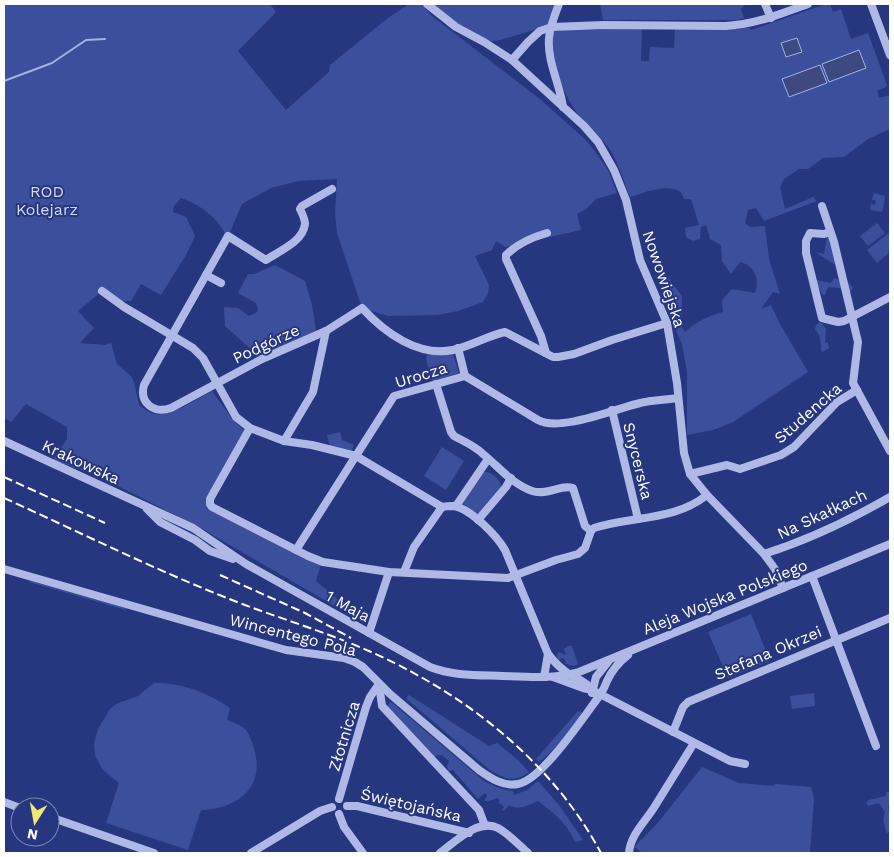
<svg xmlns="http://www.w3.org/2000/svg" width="894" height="857" viewBox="0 0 894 857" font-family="'Work Sans',sans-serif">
<rect width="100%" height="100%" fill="#27377f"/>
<g fill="#3c4f9d">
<path d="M4,4H270L276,12L238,51L286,110L329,72L330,65L388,18L409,4H421L432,16L541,100L588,142L608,170L617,193L596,199L586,209L577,214L581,230L505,247L496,241L492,250L475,256L489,285L488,293L483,302L458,311L438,315L388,316L362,308L337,233L335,214L337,179L298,181L271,188L242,204L227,239C222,220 199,204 181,198L174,206L173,212L186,217L195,236L186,255L161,295L141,284L131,301H117L102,291L78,311L94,328L80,343L105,345L111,343L117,364L131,376L134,382L139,405C142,407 145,410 149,412C166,421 196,399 212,391L233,420L245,431L206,501L208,508L321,564L316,581L343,604L346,605L345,612L199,527L114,484V476L100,470L85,471L53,460L67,439V427L26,404L11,422L4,418Z"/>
<path d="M427,4H559L552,27H544L500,40L484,42Z"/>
<path d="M600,4H744L745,5L741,9L744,18L737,20H603Z"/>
<path d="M826,4H830L833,12L841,9L851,39L868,33L887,85L886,87L877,91L879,98L890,95V129L868,139L844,157L823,158L808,169H799L784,179L780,187L785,209L813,197L817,201L764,221L756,208L748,210L745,223L750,227L765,226L769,259L780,294L773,292L761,309L771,305L780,324L808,372L733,422L713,430L687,435V372L682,344L669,314L658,275H666L682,296L681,325L685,332C696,321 709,316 723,312L722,300L732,289L755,293C760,278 755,266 740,262L731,274L722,261L721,245L710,239L706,225L701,227L700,239L693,241L686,237L685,228L699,225L691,199H684L681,192C665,183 647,192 630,197C624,182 619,165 611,151C601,135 583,124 573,107C563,92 545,48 555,31L567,30L642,29L641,61H649L650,47L674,48L675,29L749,28L751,30Z"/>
<path d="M874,193L886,196L884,197L885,199L882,212L870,210L871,203L874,205L876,203L875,200H872Z"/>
<path d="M877,223L885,233L868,246L860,236Z"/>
<path d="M890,232V252L877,263L867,250Z"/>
<path d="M827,237L830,239L837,266L815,252L824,254Z"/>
<path d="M275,265L305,281L312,305L317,336L262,359L225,326L224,307L238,308L249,316L256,313L258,309L256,303L238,293L248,274H254Z"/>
<path d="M834,278L848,282L853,288L850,292L839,288L828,287L825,295H823L817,285V280L831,283Z"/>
<path d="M821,322L826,329L825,342L828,343L829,348L823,352L821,351C821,344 821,334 815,330L816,325Z"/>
<path d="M427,354H453L459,373L432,381L426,359Z"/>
<path d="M340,432L342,440L354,445L351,452L330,447L327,435Z"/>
<path d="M442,447L464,461L446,490L424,476Z"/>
<path d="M485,472C492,472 501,480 501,487L478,514L462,503L480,474Z"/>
<path d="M30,581L126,608V610L29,582Z"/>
<path d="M751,614L770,661L728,678L708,632Z"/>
<path d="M568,646H572L578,664L574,666L566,664L565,660L563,658L559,660L557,657L558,652L566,655L564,649Z"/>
<path d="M154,683C180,682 209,693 230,708L227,720C232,722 240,725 244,728C250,734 252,742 254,749C266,788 236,809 201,810L188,850L106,823L119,783L103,770L95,756L94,743L98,729L110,709L116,704L138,696Z"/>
<path d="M814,693L815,706L792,709L790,696Z"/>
<path d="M409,695L489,746L497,743L518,760L529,772C514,783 506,779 491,771L409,701L406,698Z"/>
<path d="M391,702L484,781C494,786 502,790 513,791L514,795L527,790L538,781L559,805L583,840L575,842C566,822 554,813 538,801C528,805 520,811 509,805L504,811L502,810L504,807L498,802L500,800L497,798L489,801H484L487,796L485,793L478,799L453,770L449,771L447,767L449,761L442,755L434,756L387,706Z"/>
<path d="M578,711L582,712C573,730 556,749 539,762L536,759Z"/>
<path d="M702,767L739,783L773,786L775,784L811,787L814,799L810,853H643L634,847L656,825Z"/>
<path d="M886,792H890V805L888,807L889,811H890V832L887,833C884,825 882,820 885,812L879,803L868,806L866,803L869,800L886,796Z"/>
</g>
<g fill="#3e4a7f" stroke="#a3b1e6">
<path d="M797,38L802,52L786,57L781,43Z"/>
<path d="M859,50L866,68L829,82L822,64Z"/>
<path d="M820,65L827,83L789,97L782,79Z"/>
</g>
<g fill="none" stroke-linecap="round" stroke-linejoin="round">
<path stroke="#a3b1e6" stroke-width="2" d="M4,81L52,63L86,40L105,39"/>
<g stroke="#aeb9e5" stroke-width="8">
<path d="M427,4L456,27L484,42L512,60L584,126L598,142L614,170L626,200L640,260L667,323L677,383L684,453L690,474L707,495L764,554L775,569L783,588"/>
<path d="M559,4C555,14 550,27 549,38C547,62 560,84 563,107"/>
<path d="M765,4L771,18"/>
<path d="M871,4L890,55"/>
<path d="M512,60L528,42L540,31L552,27L604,25L726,26C756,24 781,14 808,4"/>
<path d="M332,189L302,206L300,209C302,213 305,220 305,224C303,242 279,251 266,260L228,236L144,385C139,403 154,414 171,408L262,359L326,331L362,308C385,333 418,357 453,350C471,346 487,336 505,332L553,357H558L574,354L612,340L667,323"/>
<path d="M822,206L834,242L858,342L853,383L890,451"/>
<path d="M830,232L824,234L810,233L806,241V253L822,318L838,322L844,321L890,297"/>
<path d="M206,275L221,283"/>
<path d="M102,291L124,307L193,348L203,358L236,417L250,428L284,441L312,445L356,456L442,507C446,506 450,506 454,506C471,509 497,536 505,550L548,654C554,662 560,668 569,674C577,679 586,681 592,690"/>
<path d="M458,348L465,376"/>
<path d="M546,353L541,336L506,259V255C517,244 533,237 547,233"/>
<path d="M465,376L538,420C560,432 615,409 640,403C652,400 665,400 678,398"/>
<path d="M436,384L451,432L454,436C463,441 475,446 483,454C499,467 512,484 532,491C547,496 561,484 573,488L585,526L591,531"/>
<path d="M612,410L638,519"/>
<path d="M250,428L210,499V504L212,507L308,556L323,562L389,572L508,578L556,560L578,554L585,548L591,531L594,528C631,516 675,521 707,495"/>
<path d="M4,441L193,528L246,564L430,667C453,676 478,675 503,676C528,677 554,679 579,672L890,544"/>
<path d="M284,441L313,392L326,331"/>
<path d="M690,474L727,465L740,469L781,455L794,447L837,402L857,390"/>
<path d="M456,506L488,459"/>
<path d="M147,509L160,522L195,540L210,551L233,559"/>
<path d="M478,520L506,487L511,478"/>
<path d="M296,550L394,396L465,376"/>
<path d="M764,554C808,540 850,520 890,497"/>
<path d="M4,569L286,650L344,658L355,662L363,667L390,694L479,770C490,778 504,787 518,784C542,780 585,715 600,695C603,691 605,686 607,681C612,670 619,662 628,655"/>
<path d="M404,572L414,547L442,507"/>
<path d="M812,576L876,746"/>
<path d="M369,633L389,572"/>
<path d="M544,677L548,654"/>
<path d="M553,677L583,688L592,690L730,761L745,764"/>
<path d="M379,684L382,706L479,810L485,826"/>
<path d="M592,693L596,677L608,662"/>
<path d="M673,732L683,707L688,702L890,618"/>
<path d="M339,799L366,707L370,697L379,684"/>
<path d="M4,802L20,808"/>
<path d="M347,806H357L469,833"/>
<path d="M339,814L344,827L363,853"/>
<path d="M50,817L154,853"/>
<path d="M251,853L320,811L332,807"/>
<path d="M440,853C455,842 478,818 498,828C509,834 519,845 528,853"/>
<path d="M629,853C630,835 646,821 655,806C668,785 681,764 694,743"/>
</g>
<g stroke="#fff" stroke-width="2" stroke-dasharray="9 4" stroke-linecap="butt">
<path d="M4,477L105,523"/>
<path d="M4,498C75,530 145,565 217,594C265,614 315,628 362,648C460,690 550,758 601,853"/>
<path d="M220,575L305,613L351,638"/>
</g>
</g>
<g text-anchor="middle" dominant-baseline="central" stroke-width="4" stroke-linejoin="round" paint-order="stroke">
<g font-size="16" fill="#d1d8f5" stroke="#27377f">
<text x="47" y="191">ROD<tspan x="47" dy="18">Kolejarz</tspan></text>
</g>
<g font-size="16" fill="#fff" stroke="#27377f">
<text transform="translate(664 279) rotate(71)">Nowowiejska</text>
<text transform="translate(266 344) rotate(-25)">Podgórze</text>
<text transform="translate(421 375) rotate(-17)">Urocza</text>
<text transform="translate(808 413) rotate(-41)">Studencka</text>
<text transform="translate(638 461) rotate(76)">Snycerska</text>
<text transform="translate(81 462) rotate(25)">Krakowska</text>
<text transform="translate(822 514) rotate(-25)">Na Skałkach</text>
<text transform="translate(725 597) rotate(-22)">Aleja Wojska Polskiego</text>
<text transform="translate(348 606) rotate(29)">1 Maja</text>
<text transform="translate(293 635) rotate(14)">Wincentego Pola</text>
<text transform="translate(768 653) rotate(-23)">Stefana Okrzei</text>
<text transform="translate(344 736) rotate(-73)">Złotnicza</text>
<text transform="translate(411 805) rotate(13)">Świętojańska</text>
</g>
</g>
<rect width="894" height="857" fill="none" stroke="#ffffff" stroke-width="10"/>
<g transform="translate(35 822) rotate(191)"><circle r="24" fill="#27377f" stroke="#7d87b2"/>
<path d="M0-4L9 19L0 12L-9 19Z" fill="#ede974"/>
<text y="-8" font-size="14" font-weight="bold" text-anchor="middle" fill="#ffffff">N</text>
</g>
</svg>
